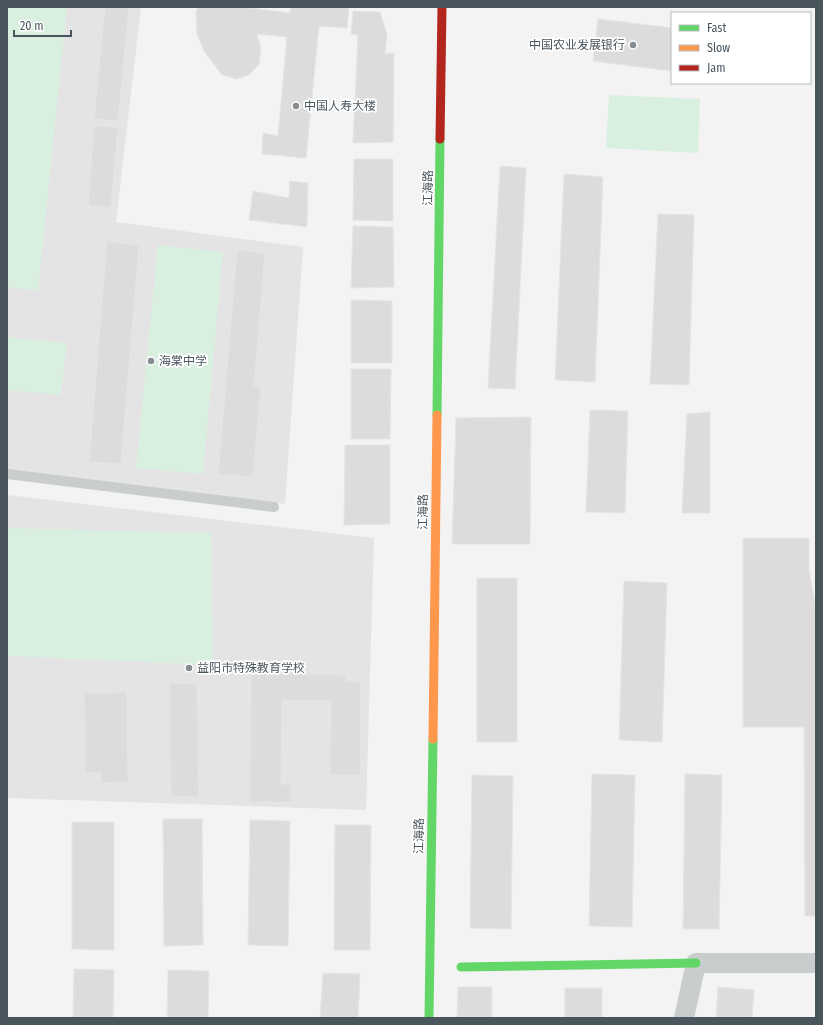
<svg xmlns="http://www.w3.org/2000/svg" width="823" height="1025" viewBox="0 0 823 1025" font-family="'Fira Sans Condensed','Noto Sans SC',sans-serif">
<rect width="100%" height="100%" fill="#f3f3f3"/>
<g fill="#e5e4e4">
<path d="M7,7H141L116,222L303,247L285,504L7,475Z"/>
<path d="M7,495L374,538L366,810L7,798Z"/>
</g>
<g fill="#d9f0e0">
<path d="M7,7H67L38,291L7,287Z"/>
<path d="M609,95L700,99L698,153L606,148Z"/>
<path d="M158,245L223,252L203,474L136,468Z"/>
<path d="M7,337L67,343L61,395L7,390Z"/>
<path d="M7,528L211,533L213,665L7,656Z"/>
</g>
<g fill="#dcdcdd" stroke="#e4e5e5">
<path d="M105,7H129L118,121L94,119Z"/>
<path d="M199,7H243L290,13L291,7H349L347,28L319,26L306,158L262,154L263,133L278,136L287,37L257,34L261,48L259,64L249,75L237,79L222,75L204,51L197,34L196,12Z"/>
<path d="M353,11L380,12L387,34L385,54L394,53L393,142L353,143L358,35L351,34Z"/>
<path d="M598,19L672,28V71L593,61Z"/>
<path d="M94,126L118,127L111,207L88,205Z"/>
<path d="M354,159H393V221L353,220Z"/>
<path d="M500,166L526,168L515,389L488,388Z"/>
<path d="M564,174L603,177L595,382L555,380Z"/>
<path d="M290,181L308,183L307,227L249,220L253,191L289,198Z"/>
<path d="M658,214L694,215L689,385L650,384Z"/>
<path d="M353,226L393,227L394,287L351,288Z"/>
<path d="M107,242L139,245L121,464L89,462Z"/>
<path d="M237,250L265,253L254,386H261L253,477L218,474Z"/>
<path d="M351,300L392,301V363H351Z"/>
<path d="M351,369H391L390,439H351Z"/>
<path d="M590,410L628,411L625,513L586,512Z"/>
<path d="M710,412V513H682L687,414Z"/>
<path d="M531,417L530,544H452L456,418Z"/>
<path d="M345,445H390V524L344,525Z"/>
<path d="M743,538H809V571L816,609V916H805L804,727H743Z"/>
<rect x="477" y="578" width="40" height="164"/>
<path d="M624,581L667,583L662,742L619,740Z"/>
<path d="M251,673L346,675V681L361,682L360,775H330L331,700H282L281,784H291V802H250Z"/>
<path d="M169,683H197L199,797H171Z"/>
<path d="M127,692L128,782L101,783V773H85L84,693Z"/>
<path d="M592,774L635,775L632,927L589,926Z"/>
<path d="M685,774L722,775L719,929H683Z"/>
<path d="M472,775L513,776L511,929L470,928Z"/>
<path d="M163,819H202L203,945L164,946Z"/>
<path d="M250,820L290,821L288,946L248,945Z"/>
<path d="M72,822H114V950L72,949Z"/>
<path d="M335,825H371L370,950H334Z"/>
<path d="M74,969L114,970L113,1018H73Z"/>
<path d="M168,970L209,971L208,1018H167Z"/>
<path d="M323,973L360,974L358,1018H320Z"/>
<path d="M458,987H492V1018H457Z"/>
<path d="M718,987L754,990L752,1018H716Z"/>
<rect x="565" y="988" width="37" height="30"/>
</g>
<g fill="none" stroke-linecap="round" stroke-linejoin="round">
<path stroke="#cacdce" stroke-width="10" d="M7,474L274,507"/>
<path stroke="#cacdce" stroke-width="20" d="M684,1018L696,963H816"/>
<g stroke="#63d668" stroke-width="9">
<path d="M437,415L440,139"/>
<path d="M461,967L696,963"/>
<path d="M429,1018L433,739"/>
</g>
<path stroke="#ff974d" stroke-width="9" d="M433,739L437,415"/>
<path stroke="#b3261e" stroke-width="9" d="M440,139L442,7"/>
</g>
<g fill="#858d92" stroke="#fff" stroke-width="1.5">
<circle cx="633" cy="45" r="4"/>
<circle cx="296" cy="106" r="4"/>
<circle cx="151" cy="361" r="4"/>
<circle cx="189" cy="668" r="4"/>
</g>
<g text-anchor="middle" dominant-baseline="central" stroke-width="3.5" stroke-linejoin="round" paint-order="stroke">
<g font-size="12" fill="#4a565e" stroke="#fff" text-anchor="start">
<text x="625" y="45" text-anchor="end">中国农业发展银行</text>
<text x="304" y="106">中国人寿大楼</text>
<text x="159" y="361">海棠中学</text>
<text x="197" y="668">益阳市特殊教育学校</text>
</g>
<g font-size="12" fill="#4a565e" stroke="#fff">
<text transform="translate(428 188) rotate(-89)">江海路</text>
<text transform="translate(423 512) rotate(-89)">江海路</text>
<text transform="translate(419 836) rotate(-89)">江海路</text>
</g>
</g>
<rect width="823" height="1025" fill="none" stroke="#4a565e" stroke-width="16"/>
<rect x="671" y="12" width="140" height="72" fill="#ffffff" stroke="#b7bbbf"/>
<rect x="679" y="25" width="20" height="6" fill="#63d668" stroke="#b7bbbf"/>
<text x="707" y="32" font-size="12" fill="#4a565e">Fast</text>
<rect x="679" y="45" width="20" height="6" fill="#ff974d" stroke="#b7bbbf"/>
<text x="707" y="52" font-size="12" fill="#4a565e">Slow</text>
<rect x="679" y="65" width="20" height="6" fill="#b3261e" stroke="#b7bbbf"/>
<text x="707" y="72" font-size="12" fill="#4a565e">Jam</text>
<path d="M14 30v6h57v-6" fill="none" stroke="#4a565e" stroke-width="2"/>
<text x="20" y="30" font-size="12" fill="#4a565e" stroke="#ffffff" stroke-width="3" paint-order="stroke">20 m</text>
</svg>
